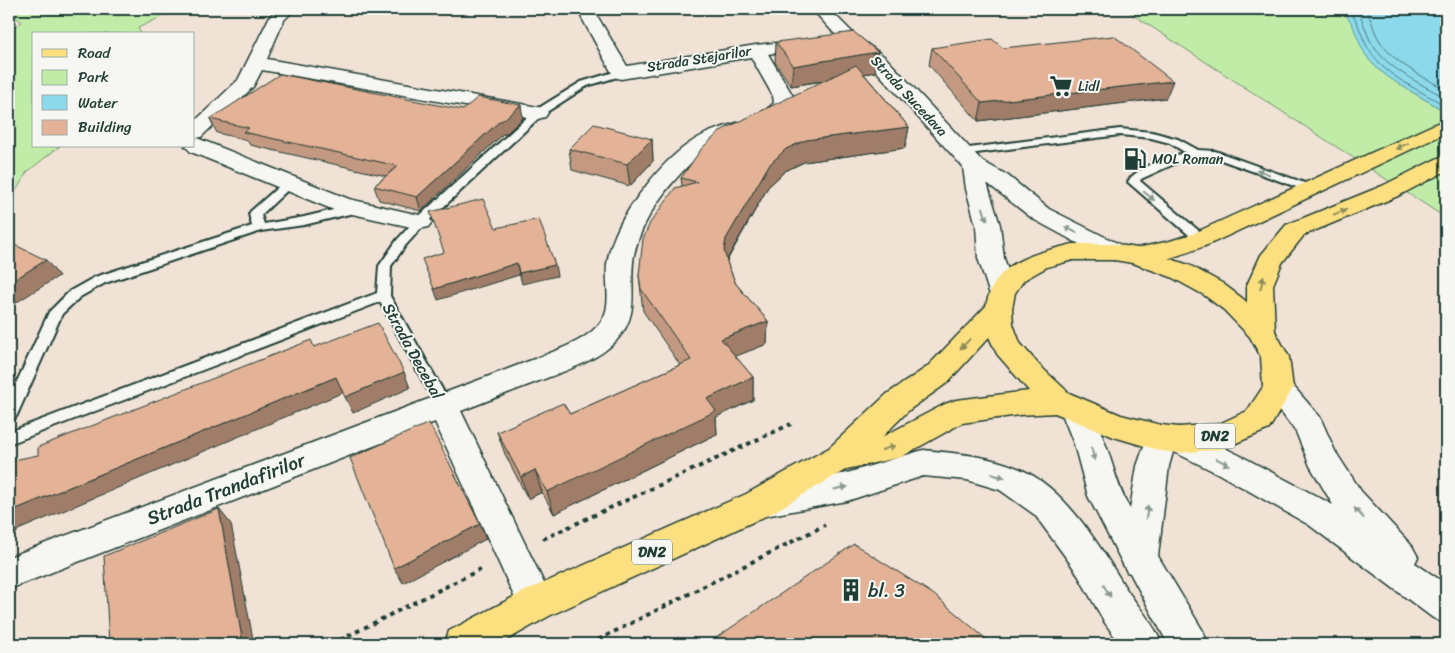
<svg xmlns="http://www.w3.org/2000/svg" width="1455" height="653" viewBox="0 0 1455 653" font-family="Sriracha,sans-serif">
<rect width="100%" height="100%" fill="#f1e2d6"/>
<filter id="ink" filterUnits="userSpaceOnUse"><feTurbulence type="fractalNoise" baseFrequency=".02" numOctaves="2"/><feDisplacementMap in="SourceGraphic" scale="10" xChannelSelector="R" yChannelSelector="G"/><feConvolveMatrix kernelMatrix="1 2 1 2 8 2 1 2 1" color-interpolation-filters="sRGB"/></filter>
<g filter="url(#ink)">
<g fill="#c1eca8" stroke="#70946e">
<path d="M9,9H178L138,28L141,34H34V146H60L27,172L9,203V31L22,22L9,12Z"/>
<path d="M1124,9H1340C1358,23 1358,45 1371,62C1383,77 1428,101 1446,112V218Z"/>
</g>
<path fill="#8cd9eb" stroke="#609ba2" d="M1340,9H1446V112C1423,97 1389,82 1371,62C1355,44 1358,24 1340,9Z"/>
<g fill="none" stroke-linecap="round" stroke-linejoin="round">
<g stroke="#4b7b7d" stroke-width="1">
<path d="M1348,9C1360,22 1361,39 1371,53C1385,76 1423,92 1446,106"/>
<path d="M1357,9C1363,19 1365,31 1371,42C1386,69 1420,83 1446,98"/>
<path d="M1366,9C1371,18 1373,29 1378,38C1392,63 1423,76 1446,90"/>
</g>
<defs>
<g id="service">
<path d="M621,70L626,73L624,75L587,86L542,115L424,225L405,246L391,266L390,296L451,405L448,409L443,411L438,409L380,302L9,444V432L377,293L379,266L397,240L416,219L534,111L581,82Z"/>
<path d="M1120,129L1152,132L1178,139L1198,150L1215,151L1313,186L1315,188L1313,190H1305L1210,156L1185,159L1141,179L1140,181L1205,236L1207,239L1205,242H1197L1128,182C1134,168 1171,156 1186,153L1170,143L1151,138L1120,135L961,155L956,152L961,149Z"/>
<path d="M289,180L293,181L295,183L293,185L261,215L264,224L304,217L358,204L364,208L362,211L304,225L261,231L105,283L80,297L62,314L17,415L14,419L9,421V399L49,312L70,291L95,277L252,226L249,214L251,211L285,181Z"/>
</g>
<g id="minor">
<path d="M277,9H295L284,20L267,59L538,107L545,109L548,113L545,117L538,119L262,70L253,87L201,137L197,138L349,199L428,217L432,222L428,227L420,229L334,210L191,152L185,146H194V122L238,80L269,18Z"/>
<path d="M577,9H593L627,66L756,45L774,43L780,44L783,48L780,52L768,54L793,96L794,104C777,129 748,131 722,142C707,149 694,159 683,171C661,194 641,223 634,255C628,288 642,313 616,341C596,362 564,371 539,381C513,391 487,401 461,411L554,604L549,616L536,622L523,616L435,422L9,589V557L537,358C559,349 588,341 602,320C612,305 605,282 607,264C611,236 628,208 646,186C662,165 681,146 705,134C729,123 755,122 774,103L773,96L751,57L621,79L614,77Z"/>
<path d="M812,9H829L856,36L885,57L982,161L1007,175L1049,209L1123,246L1126,252L1123,258L1114,260L1105,258L1033,219L987,183L1000,225L1004,258L1015,292L1011,298L1002,301L993,298L989,292L978,258L976,225L966,189L963,167L871,65L844,44Z"/>
</g>
<g id="tertiary">
<path d="M1075,397L1086,401C1093,414 1100,429 1105,443C1114,466 1117,487 1130,509L1137,466L1150,429L1161,425L1172,429L1177,438L1169,466L1158,556L1203,631L1208,644H1168L1130,573L1127,572L1088,496L1074,444L1060,409L1064,401Z"/>
<path d="M923,450C956,453 990,456 1020,469C1065,488 1100,546 1125,587C1137,606 1154,623 1162,644H1120L1105,623L1075,570L1035,515L1000,490L967,480L923,476L847,501L765,516L753,512L748,502L753,492L765,488L847,473Z"/>
</g>
<path id="secondary" d="M1278,377L1288,380L1320,417L1335,451L1361,491L1412,546L1418,557L1415,563L1446,584V624L1433,618L1309,525L1219,474L1168,449L1163,440L1168,431L1179,427L1190,431L1241,456L1333,505L1310,466L1296,432L1263,388L1268,380Z"/>
<path id="primary" d="M1073,244H1114L1137,248L1189,265L1222,283L1242,298L1271,324L1289,357L1293,388L1269,429L1222,449L1179,453L1161,451L1114,437L1055,413L1019,415L962,423L901,457L847,469L770,514L549,616L500,644H444L449,631L523,592L746,494L829,448L887,394L927,367L986,306C995,260 1034,254 1073,244ZM1073,260H1114L1133,263L1171,277L1204,295L1224,310L1250,337L1261,357L1263,387L1247,411L1219,424L1179,427L1161,425L1121,415L1069,393L1039,365L1020,343L1013,324L1012,309L1015,293L1024,280L1047,267ZM989,337L997,354L1029,391L956,400L945,404L882,437L909,410L947,383Z"/>
<g id="trunk">
<path d="M1446,119V133L1210,244C1188,252 1150,268 1128,262L1124,256L1128,250L1170,241L1192,234Z"/>
<path d="M1446,156V171L1398,196L1304,235L1282,263L1273,285L1275,331L1271,338L1261,341L1251,338L1247,331V285L1261,255L1286,225L1382,186L1438,158Z"/>
</g>
</defs>
<use href="#service" stroke="#1f3d34" stroke-width="4"/>
<use href="#minor" stroke="#1f3d34" stroke-width="3"/>
<use href="#tertiary" stroke="#1f3d34" stroke-width="3"/>
<use href="#secondary" stroke="#1f3d34" stroke-width="3"/>
<use href="#primary" stroke="#1f3d34" stroke-width="3"/>
<use href="#trunk" stroke="#1f3d34" stroke-width="3"/>
<g stroke="#1f3d34" stroke-width="4" stroke-dasharray="4.5 4.5" stroke-linecap="butt">
<path d="M543,539L791,424"/>
<path d="M332,644L483,568"/>
<path d="M590,644L825,525"/>
</g>
<use href="#service" fill="#f6f6f2" fill-rule="evenodd"/>
<use href="#minor" fill="#f6f6f2" fill-rule="evenodd"/>
<use href="#tertiary" fill="#f6f6f2" fill-rule="evenodd"/>
<use href="#secondary" fill="#f6f6f2" fill-rule="evenodd"/>
<use href="#primary" fill="#fce080" fill-rule="evenodd"/>
<use href="#trunk" fill="#fce080" fill-rule="evenodd"/>
</g>
<g fill="#c49981" stroke="#1f3d34">
<path d="M776,42L875,72L864,74L909,127L905,148L804,162L785,171L768,187L727,261L728,265L736,284L768,321L767,344L735,356L753,377V400L716,417L717,434L554,514L542,492L528,499L505,454L497,432L570,414L680,365L643,311L639,275L682,186L681,178L824,81L791,86L775,62Z"/>
<path d="M932,48H1003L1166,98L978,121L929,65Z"/>
<path d="M463,110L523,118L506,134H503L421,211L379,200L374,186L386,176L250,145L247,140L217,133L210,119Z"/>
<path d="M652,139L653,161L630,186L572,170L569,149Z"/>
</g>
<g fill="#a07d69" stroke="#1f3d34">
<path d="M878,52L875,72L791,86L793,66Z"/>
<path d="M1173,81L1166,98L978,121L982,103Z"/>
<path d="M521,105L523,118L506,134H503L421,211L417,197L500,121Z"/>
<path d="M909,127L905,148L804,162L785,171L768,187L726,261L724,250L726,239L769,165L786,149L806,140Z"/>
<path d="M652,139L653,161L630,186L627,164Z"/>
<path d="M46,260L59,276L9,307V283Z"/>
<path d="M517,263L519,275L438,300L434,289Z"/>
<path d="M555,265L557,276L522,284L519,273Z"/>
<path d="M768,321L767,344L721,362V339Z"/>
<path d="M404,372L410,388L353,413L345,397Z"/>
<path d="M336,377L344,392L18,530L16,534L9,536V512Z"/>
<path d="M753,377V400L716,417L717,434L554,514L547,492L707,399Z"/>
<path d="M535,470L542,492L528,499L521,477Z"/>
<path d="M219,509L231,524L254,644H243Z"/>
<path d="M480,524L486,539L403,583L394,568Z"/>
</g>
<g fill="#e4b296" stroke="#1f3d34">
<path d="M854,32L878,52L793,66L776,42Z"/>
<path d="M1114,36L1173,81L982,103L932,48L992,39L1003,48Z"/>
<path d="M856,65L909,127L806,140L786,149L769,165L726,239L724,250L728,265L736,284L768,321L721,339L753,377L707,399L716,411L547,492L535,470L521,477L497,432L563,403L570,414L691,360L641,289L639,275L643,239L650,223L675,188L697,182L681,178L702,148L722,130Z"/>
<path d="M280,74L463,110L478,97L521,105L503,120L500,121L417,197L374,186L398,166L243,132L249,128L210,119Z"/>
<path d="M594,124L652,139L627,164L569,149Z"/>
<path d="M483,199L496,228L539,219L555,265L519,273L517,263L434,289L422,259L444,252L430,212Z"/>
<path d="M13,244L46,260L9,283V247Z"/>
<path d="M378,323L404,372L345,397L336,377L9,512V461L38,455V447L311,340L314,347Z"/>
<path d="M429,423L480,524L394,568L350,458Z"/>
<path d="M219,509L243,644H109L104,556Z"/>
<path d="M854,544L933,594L992,644H707Z"/>
</g>
<defs><path id="oneway-solid" d="M-6-.8H1V-3.2L6.5 0L1 3.2V.8H-6Z" transform="scale(1.25)"/></defs>
<g fill="#8e8e5a">
<use href="#oneway-solid" transform="translate(1402 146) rotate(155)"/>
<use href="#oneway-solid" transform="translate(1340 212) rotate(-22)"/>
<use href="#oneway-solid" transform="translate(1262 283) rotate(-75)"/>
<use href="#oneway-solid" transform="translate(965 344) rotate(134)"/>
<use href="#oneway-solid" transform="translate(888 448) rotate(-17)"/>
</g>
<g fill="#8a9a93">
<use href="#oneway-solid" transform="translate(1263 172) rotate(-160)"/>
<use href="#oneway-solid" transform="translate(1149 196) rotate(40)"/>
<use href="#oneway-solid" transform="translate(985 214) rotate(72)"/>
<use href="#oneway-solid" transform="translate(1071 230) rotate(-153)"/>
<use href="#oneway-solid" transform="translate(1093 454) rotate(74)"/>
<use href="#oneway-solid" transform="translate(1223 462) rotate(26)"/>
<use href="#oneway-solid" transform="translate(998 476) rotate(15)"/>
<use href="#oneway-solid" transform="translate(841 488) rotate(-11)"/>
<use href="#oneway-solid" transform="translate(1147 512) rotate(-82)"/>
<use href="#oneway-solid" transform="translate(1359 513) rotate(-132)"/>
<use href="#oneway-solid" transform="translate(1107 591) rotate(59)"/>
</g>
</g>
<defs>
<symbol id="supermarket-bare" viewBox="-9 -9 18 18"><path d="M-6-5.5h2.5l.6 2H6L4.5 2H-2.5L-4.4-4H-6ZM-1.5 3.2a1.3 1.3 0 1 0 .1 0ZM3 3.2a1.3 1.3 0 1 0 .1 0Z" fill="#1f3d34" stroke="#f6f6f2" stroke-width="2.5" paint-order="stroke"/></symbol>
<symbol id="fuel-bare" viewBox="-9 -9 18 18"><path d="M-5.5-6h7V0h2V4h1.3V-2.5L3-4.5l.8-.8L6-3V5H2.5V1h-1V6h-7ZM-4.2-4.7v3.2H.2V-4.7Z" fill="#1f3d34" stroke="#f6f6f2" stroke-width="2.5" paint-order="stroke"/></symbol>
<symbol id="building-bare" viewBox="-9 -9 18 18"><path d="M-4-6H4V6H1V3H-1V6H-4ZM-2.5-4.3h1.7v1.8h-1.7ZM.8-4.3h1.7v1.8H.8ZM-2.5-1h1.7V.8h-1.7ZM.8-1h1.7V.8H.8Z" fill="#1f3d34" stroke="#f6f6f2" stroke-width="2.5" paint-order="stroke"/></symbol>
</defs>
<g fill-rule="evenodd">
<use href="#supermarket-bare" x="1045" y="70" width="32" height="32"/>
<use href="#fuel-bare" x="1119" y="143" width="32" height="32"/>
<use href="#building-bare" x="835" y="574" width="32" height="32"/>
</g>
<g text-anchor="middle" dominant-baseline="central" stroke-width="4" stroke-linejoin="round" paint-order="stroke">
<g font-size="14" fill="#1f3d34" stroke="#f6f6f2">
<text transform="translate(699 59) rotate(-9)">Strada Stejarilor</text>
<text transform="translate(909 96) rotate(47)">Strada Sucedava</text>
</g>
<g font-size="14" fill="#1f3d34" stroke="#f6f6f2" text-anchor="start">
<text x="1078" y="86">Lidl</text>
<text x="1152" y="159">MOL Roman</text>
</g>
<g fill="#f6f6f2" stroke="#60746d" stroke-width="1">
<rect x="1195" y="423.5" width="40" height="25" rx="4"/>
<rect x="632" y="539.5" width="40" height="25" rx="4"/>
</g>
<g font-size="15" font-weight="bold" fill="#1f3d34">
<text x="1215" y="436">DN2</text>
<text x="652" y="552">DN2</text>
</g>
<g font-size="16" fill="#1f3d34" stroke="#f6f6f2">
<text transform="translate(413 351) rotate(61)">Strada Decebal</text>
</g>
<g font-size="19" fill="#1f3d34" stroke="#f6f6f2">
<text transform="translate(226 489) rotate(-21)">Strada Trandafirilor</text>
</g>
<g font-size="19" fill="#1f3d34" stroke="#f6f6f2" text-anchor="start">
<text x="868" y="590">bl. 3</text>
</g>
</g>
<rect width="1455" height="653" fill="none" stroke="#f6f6f2" stroke-width="30"/>
<rect x="15" y="15" width="1425" height="623" fill="none" stroke="#1f3d34" stroke-width="2" filter="url(#ink)"/>
<rect x="32" y="32" width="162" height="115" fill="#f6f6f2" stroke="#a0aca6"/>
<rect x="42" y="49" width="25" height="8" fill="#fce080" stroke="#a0aca6"/>
<text x="78" y="58" font-size="15" fill="#1f3d34">Road</text>
<rect x="42" y="70" width="25" height="15" fill="#c1eca8" stroke="#a0aca6"/>
<text x="78" y="82" font-size="15" fill="#1f3d34">Park</text>
<rect x="42" y="95" width="25" height="15" fill="#8cd9eb" stroke="#a0aca6"/>
<text x="78" y="108" font-size="15" fill="#1f3d34">Water</text>
<rect x="42" y="120" width="25" height="15" fill="#e4b296" stroke="#a0aca6"/>
<text x="78" y="132" font-size="15" fill="#1f3d34">Building</text>
</svg>
